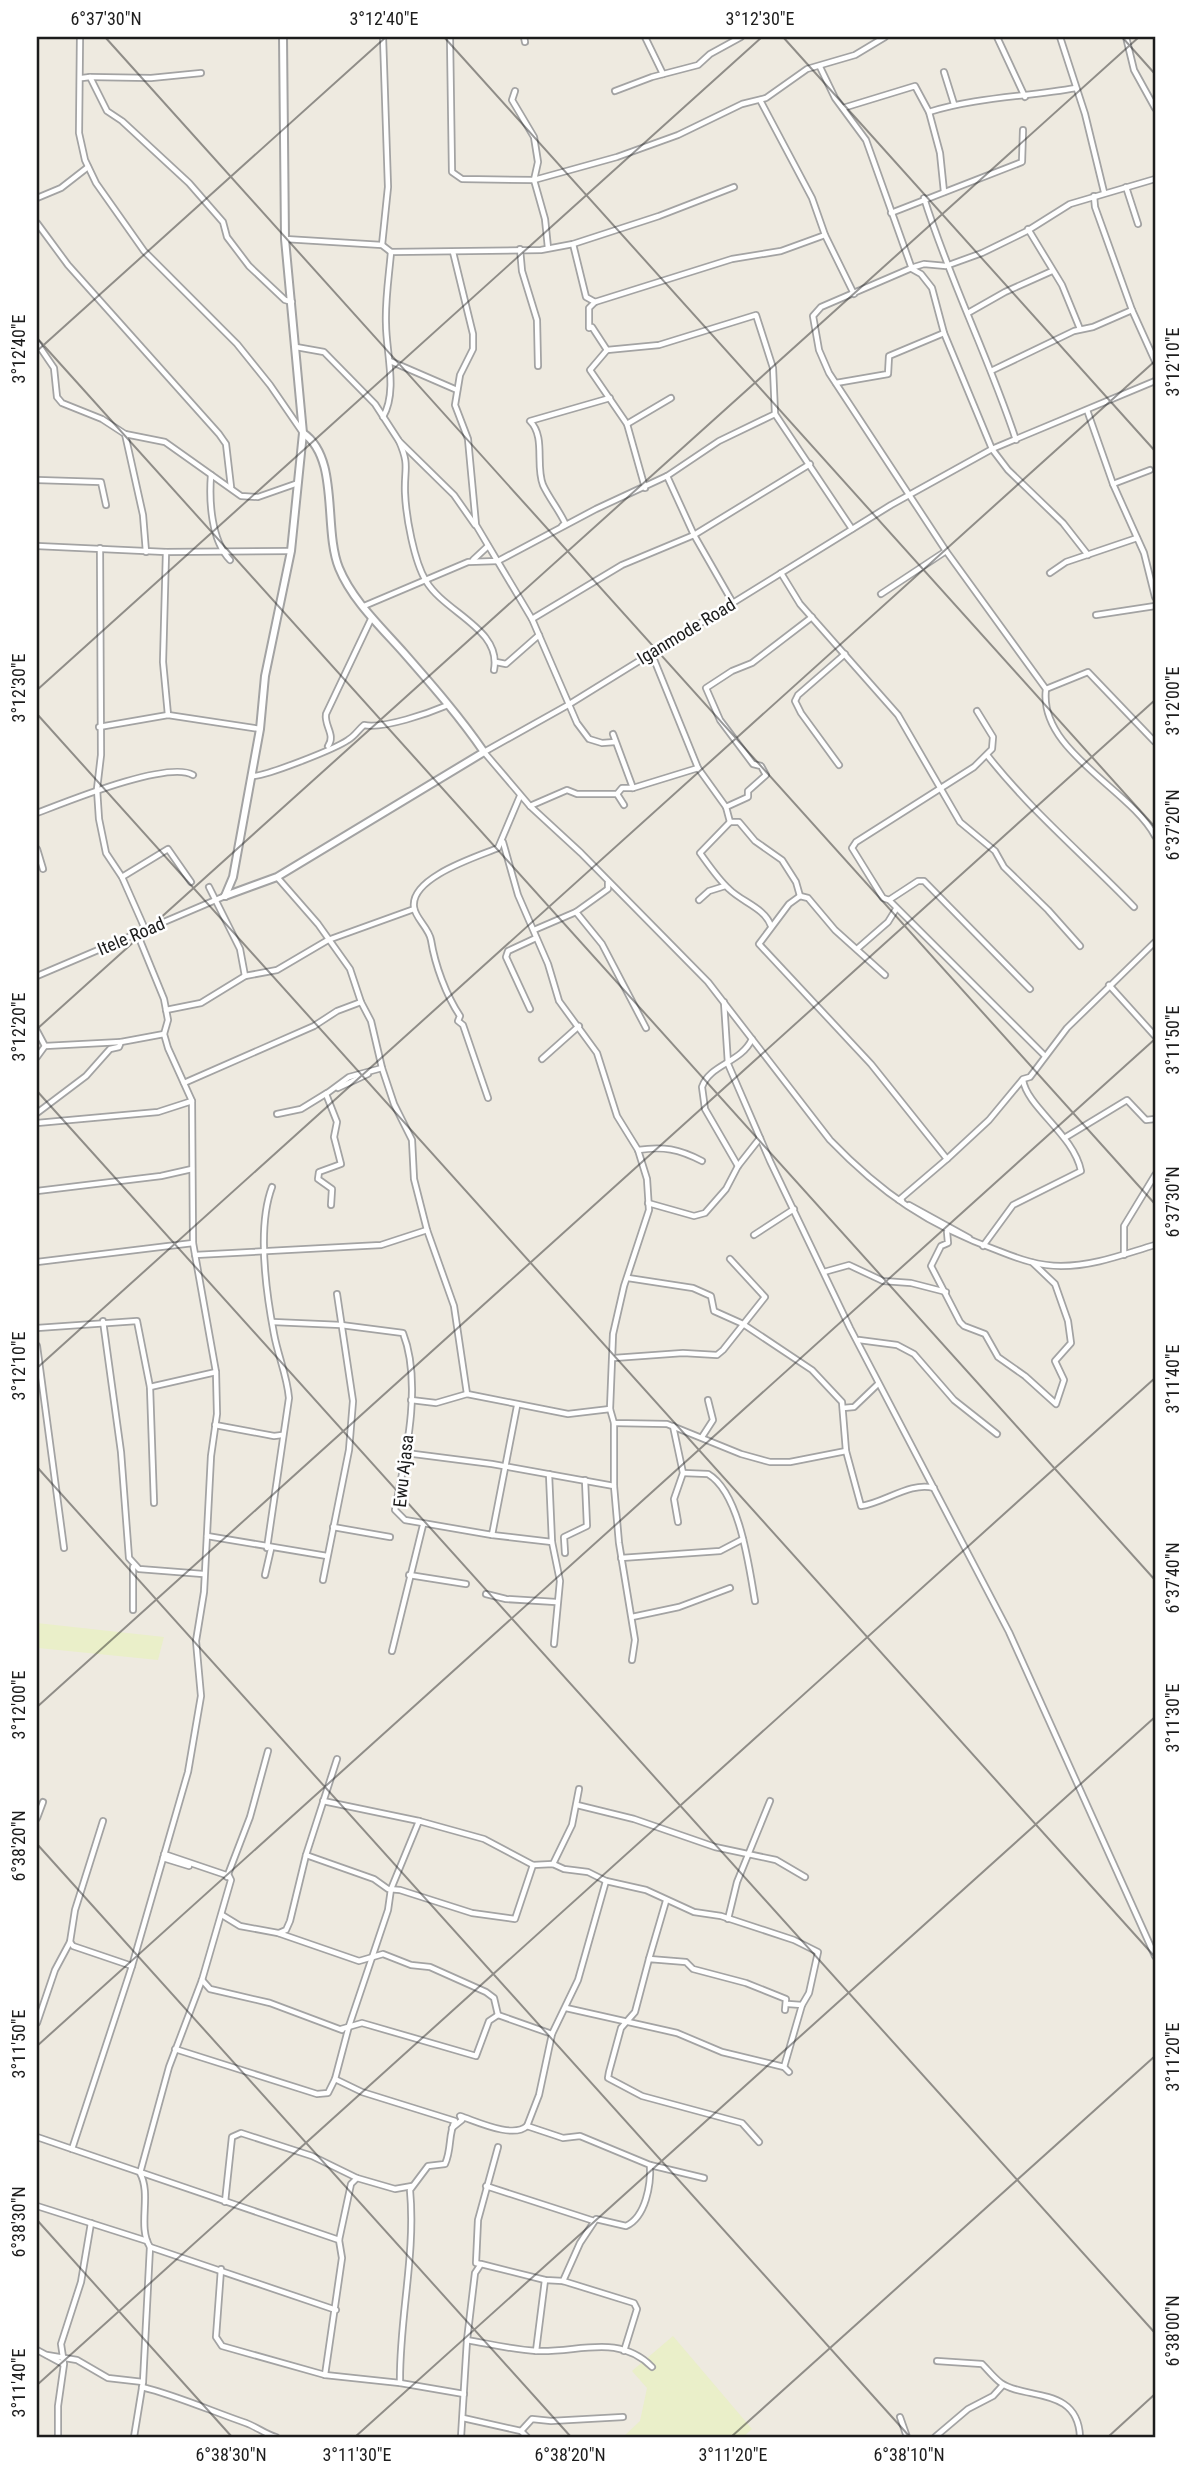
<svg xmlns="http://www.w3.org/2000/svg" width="1192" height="2474" viewBox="0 0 1192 2474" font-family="'Roboto Condensed',sans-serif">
<rect width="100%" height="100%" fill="#eeeae0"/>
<g fill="#eaefc9">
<path d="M37,1623L164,1637L158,1660L38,1648Z"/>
<path d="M673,2336L752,2429L743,2437H623L640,2421L647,2388L632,2371Z"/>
</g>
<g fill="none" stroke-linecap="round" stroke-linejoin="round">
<defs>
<g id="minor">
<path d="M80,37L79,133L85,160L96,183L144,251L237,344L270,385L303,433"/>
<path d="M450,37L452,172L462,179L534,180L617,157L678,135L742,104L766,98L807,69L855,55L885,37"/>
<path d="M524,37L525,42"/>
<path d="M645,37L663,74"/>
<path d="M997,37L1025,97"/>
<path d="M1060,37L1085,114L1104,192"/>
<path d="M1126,37L1134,70L1155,108"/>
<path d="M820,67L835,98L866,140L912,269L921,274L932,288L944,333L992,449L1008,470L1063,523L1088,555"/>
<path d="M944,72L954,104"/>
<path d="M90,77L151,78L201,73"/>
<path d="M82,78L90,77L107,111L122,121L189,183L223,222L227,237L249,266L285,300L292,302"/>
<path d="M515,91L512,100L534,137L538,162L534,180L545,219L548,248"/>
<path d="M615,91L652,77L698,65L710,54L741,37"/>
<path d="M760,100L812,198L825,235L854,294"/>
<path d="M843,108L915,86L929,112C977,97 1026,97 1076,88"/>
<path d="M929,112L940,153L944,192"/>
<path d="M1155,179L1070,204L1027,231L982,253L946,266L924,264L914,267L821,307L813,316L819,350L829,373L946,551L1046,689C1038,750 1130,789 1155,836"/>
<path d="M1126,187L1138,224"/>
<path d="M1094,196L1095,207L1132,310L1155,361"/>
<path d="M37,198L61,188L88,167"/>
<path d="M924,198C950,281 989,358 1016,440"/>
<path d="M891,213L1022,162L1023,130"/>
<path d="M37,223L68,265L219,434L226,444L231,487"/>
<path d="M1028,229L1062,285L1080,329"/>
<path d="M285,239L382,245L391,252L541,250L573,244L659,216L734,187"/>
<path d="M573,244L586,297L595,302"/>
<path d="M382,245L388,187L383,37"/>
<path d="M520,249L522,271L537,320L538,366"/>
<path d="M453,252L473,334V349L460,375L455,405L468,439L476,525L532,619L577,723L589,739L602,743L615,742"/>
<path d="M968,313L1005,292L1052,271"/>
<path d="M37,343L54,368L57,397L62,403L102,419L125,434L165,442L241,496L258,497L298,483"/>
<path d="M296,347L324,352L375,404L399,441L454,495L475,525"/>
<path d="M607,350L659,345L756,315L773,368L775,414L852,529"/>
<path d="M607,350L592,327L589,328V308L595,302L732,259L781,251L825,235"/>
<path d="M607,350L590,370L627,424L645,488"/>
<path d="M390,361L457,390"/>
<path d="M993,370L1074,331L1093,327L1132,310"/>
<path d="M1155,381L992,449L891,505L568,705L484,752L530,806L581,853L708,982L830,1140C881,1193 929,1226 999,1251C1019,1259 1039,1266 1061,1266C1094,1266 1124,1254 1155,1245"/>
<path d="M836,383L888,374L889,356L944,333"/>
<path d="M1087,410L1113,484L1144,553L1155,597"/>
<path d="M383,417C398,391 386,352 386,324C385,300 389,276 391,252"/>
<path d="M627,424L671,398"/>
<path d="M125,434L143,515L146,552"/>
<path d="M399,441C410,466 404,468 405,493C406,517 414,561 426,581C445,613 502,629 494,670"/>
<path d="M211,475C209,501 211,540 230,560"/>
<path d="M667,476L694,535L733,603"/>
<path d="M37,480L101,482L106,505"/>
<path d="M1113,484L1150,470"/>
<path d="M562,526L565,523C559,510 549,498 543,485C535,465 546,437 530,421L610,398"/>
<path d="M37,546L166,552L291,551"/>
<path d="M100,548L101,755L97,789L99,819L106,853L122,877L145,929"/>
<path d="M166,552L163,662L168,715"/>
<path d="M473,560L488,546"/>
<path d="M781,573L800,604L898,715L960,822L995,851L1004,867L1048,910L1080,946"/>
<path d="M1050,573L1066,562L1137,538"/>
<path d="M881,594L946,551"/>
<path d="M364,606L468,562L498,561L596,509L667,476L719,441L775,414"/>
<path d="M1096,615L1155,606"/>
<path d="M532,619L622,565L694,535L810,464"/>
<path d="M651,652L698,768L726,807L730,822"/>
<path d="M496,662L506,664L539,635"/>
<path d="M1046,689L1088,672L1155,742"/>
<path d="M977,711L993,737L992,749L974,767L856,842L852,848L883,898L889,900L1045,1056"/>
<path d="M99,727L168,715L260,729"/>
<path d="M613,734L633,788"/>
<path d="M328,746C336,735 324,726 326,714L372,617"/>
<path d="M987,755C1031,811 1085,856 1134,907"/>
<path d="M839,765L801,713L795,701L798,695L845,654"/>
<path d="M252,776C264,777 335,749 348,740C355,736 358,730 364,725C384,729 429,713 448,705"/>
<path d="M617,794L624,805"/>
<path d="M530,806L567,790L577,794H617L622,788H633L698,768"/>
<path d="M726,807L748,797V791L766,775L761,766L753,764L720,720L706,688L732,671L752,663L812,617"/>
<path d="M37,813C66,802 168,760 193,775"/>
<path d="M730,822L700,853C708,864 718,879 729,889C742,902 765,908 771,926"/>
<path d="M730,822H739L755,841L782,860L796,882L800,896"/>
<path d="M503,842L518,895L548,964L559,1001L597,1053L617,1116L638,1150L647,1179L649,1210L624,1286L613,1334L610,1409L614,1423L667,1424L741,1454L770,1462H790L846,1451"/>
<path d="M37,849L43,869"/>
<path d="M122,877L168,849L191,882"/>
<path d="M277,877L318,924L350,969L361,1002L371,1021L382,1068L394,1104L412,1140L414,1179L427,1230L454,1306L467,1394"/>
<path d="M209,887L240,949L245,976"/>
<path d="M800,896L789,904L759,944L871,1064L947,1159L989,1120L1023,1079L1030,1077L1067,1028L1155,942"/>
<path d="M800,896L808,898L835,930L885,975"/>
<path d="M699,900L709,891L725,886"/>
<path d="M889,900L918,881H924L1030,989"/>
<path d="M576,912L602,944L646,1028"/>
<path d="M534,930L576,912L608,889V882"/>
<path d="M857,949L888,922L896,909"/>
<path d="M37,976L225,896"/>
<path d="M1109,985L1155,1036"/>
<path d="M724,1002L728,1064L770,1161L850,1328L1009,1632L1155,1956"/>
<path d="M530,1009L506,957L508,951L536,938"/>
<path d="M166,1010L201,1003L245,976L277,970L328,940L414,909"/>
<path d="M37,1031L45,1046"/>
<path d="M37,1057L45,1046L121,1042"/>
<path d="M542,1059L579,1026"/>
<path d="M184,1083L314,1026L337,1011L361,1002"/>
<path d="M338,1088L368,1074"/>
<path d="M488,1098L463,1025L458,1021L460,1016C446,995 435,965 431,940C429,928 415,918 414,907C410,877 479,856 498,848L520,796"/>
<path d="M37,1113L86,1076L110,1049L119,1047L121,1042L164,1034"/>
<path d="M277,1114L301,1109L327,1093"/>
<path d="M37,1123L158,1112L192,1101"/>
<path d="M1066,1137L1127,1100L1146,1120L1155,1119"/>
<path d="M638,1150C663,1146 679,1149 702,1161"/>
<path d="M738,1166L705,1109L702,1087C710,1064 741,1063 752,1039"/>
<path d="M37,1191L161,1176L192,1169"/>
<path d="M902,1201L899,1200L947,1159"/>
<path d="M648,1203L694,1216L705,1213L726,1189L738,1166L760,1138"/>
<path d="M331,1205L332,1189L318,1179L319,1172L341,1164L334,1137L337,1122L326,1094L349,1077L382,1068"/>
<path d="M909,1205L969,1238"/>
<path d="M947,1232L948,1243L941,1246L931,1266L960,1322L964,1326L985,1334L998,1357L1025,1376L1056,1404L1064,1380L1055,1361L1071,1343L1068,1321L1055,1284L1033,1263"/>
<path d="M754,1235L794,1209"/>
<path d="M983,1246L1013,1205L1081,1171C1074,1135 1027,1107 1023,1080"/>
<path d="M195,1255L381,1245L427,1230"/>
<path d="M1124,1255V1226L1155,1175"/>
<path d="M37,1262L193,1243"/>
<path d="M824,1272L849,1265L883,1281L911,1283L946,1292"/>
<path d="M628,1278L693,1288L711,1296L714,1311L743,1324L812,1370L842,1402L846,1451L861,1506C884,1503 911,1481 934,1488"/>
<path d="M103,1321L121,1452L129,1558L139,1569L203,1574"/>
<path d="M273,1322L341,1325L403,1333C423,1384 405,1459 395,1510L405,1520L492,1535L517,1406"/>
<path d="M37,1328L137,1321L150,1387L154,1503"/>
<path d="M859,1340L897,1345L914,1354L954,1400L997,1434"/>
<path d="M37,1346L64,1548"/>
<path d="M614,1358L683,1353L717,1355L723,1350L765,1297L730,1259"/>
<path d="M150,1387L216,1372"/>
<path d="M411,1400L436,1403L467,1394L568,1414L610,1409"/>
<path d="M843,1408L854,1407L878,1384"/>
<path d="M614,1423V1486"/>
<path d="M215,1425L274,1436L282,1435"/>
<path d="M673,1426L683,1473L674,1499L678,1522"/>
<path d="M702,1437L713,1420L708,1400"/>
<path d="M406,1453L492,1464L614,1486L619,1543L635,1640L632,1660"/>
<path d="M683,1473L708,1474C740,1493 749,1567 755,1601"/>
<path d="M333,1527L390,1537"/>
<path d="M492,1535L552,1542L549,1474"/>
<path d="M207,1536L327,1556"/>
<path d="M552,1542L560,1581L554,1644"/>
<path d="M267,1548L289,1398C287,1375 278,1356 274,1334C266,1292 257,1227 272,1187"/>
<path d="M565,1553L564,1537L587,1526L585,1480"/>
<path d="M621,1558L720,1551L743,1539"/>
<path d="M265,1575L271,1549"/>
<path d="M409,1575L466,1584"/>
<path d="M323,1580L349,1450L353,1401L337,1294"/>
<path d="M486,1594L506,1599L556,1602"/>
<path d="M133,1610V1567"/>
<path d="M632,1617L679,1607L730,1588"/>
<path d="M392,1651L423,1525"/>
<path d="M323,1801L419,1821"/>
<path d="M577,1805L634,1819L715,1847L776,1860L805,1877"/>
<path d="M37,1818L43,1802"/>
<path d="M103,1821L75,1910L70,1942L73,1946L132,1966"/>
<path d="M306,1855L374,1879L388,1889L400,1890L472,1913L515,1919L533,1865"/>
<path d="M163,1858L189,1866"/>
<path d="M553,1864L572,1825L579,1789"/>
<path d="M227,1877L250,1817L268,1751"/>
<path d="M222,1915L240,1926L278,1933L359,1961L383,1954L411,1965L430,1967L486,1992L494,1998L498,2015"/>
<path d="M728,1919L737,1882L770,1801"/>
<path d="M279,1933L286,1930L290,1921L306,1855L337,1759"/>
<path d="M649,1959L666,1901"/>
<path d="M202,1980L210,1989L270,2003L342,2030"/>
<path d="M566,2008L677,2033L722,2052L784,2067L789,2072"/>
<path d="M498,2015L552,2034"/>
<path d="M37,2023L55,1970L70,1942"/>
<path d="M341,2029L362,2023L476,2056L489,2021L498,2015"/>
<path d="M175,2049L317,2094L328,2093L335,2079L349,2026L388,1910L391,1889L419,1821L484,1839L533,1865L553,1864L564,1869L588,1872L606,1881L646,1890L694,1912L721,1916L794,1940L818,1952L809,1993L802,2005L788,2004"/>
<path d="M784,2067L802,2005"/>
<path d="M527,2126L539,2095L552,2034L578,1980L606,1881"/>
<path d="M452,2128L462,2120L460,2116C476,2121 513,2139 527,2126L563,2138L580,2136L650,2165L704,2178"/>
<path d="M37,2137L72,2149L132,1966L188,1772L201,1696L196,1641L204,1592L211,1456L217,1414L216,1372L193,1243L192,1101L168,1048L164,1034L168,1020L164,999L137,933"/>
<path d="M759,2142L742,2123L642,2096L608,2078L609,2072L621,2028L635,2012L649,1959L686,1962L693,1969L746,1983L786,1999L785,2010"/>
<path d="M72,2149L339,2240"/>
<path d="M486,2186L594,2221"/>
<path d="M225,2202L232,2137L241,2133L312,2156L357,2178"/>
<path d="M37,2206L147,2241"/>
<path d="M150,2247L336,2310"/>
<path d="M480,2264L476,2263L478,2220L498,2147"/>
<path d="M221,2269L216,2337L222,2346L325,2375L400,2383C399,2319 416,2255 410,2190L428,2166L445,2164C452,2149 448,2134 455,2121L362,2092L335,2079"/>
<path d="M563,2281L580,2243L596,2219L626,2226C646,2217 651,2184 650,2165"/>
<path d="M467,2340C490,2344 514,2350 537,2351C578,2353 618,2333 652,2367"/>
<path d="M37,2350L63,2364"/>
<path d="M536,2351L545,2280"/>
<path d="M47,2355L77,2360L108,2378L143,2382"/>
<path d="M937,2361L982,2364C988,2370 994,2378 1001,2383C1025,2400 1078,2386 1080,2437"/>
<path d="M325,2375L342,2258L339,2240L351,2184L357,2178L395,2189L412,2186"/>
<path d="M400,2383L464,2394"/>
<path d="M142,2387C178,2396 211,2411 246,2423C257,2427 265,2434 276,2437"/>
<path d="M900,2417L907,2437"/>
<path d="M463,2418L521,2431L527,2437"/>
<path d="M521,2431L532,2419L551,2421L623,2417"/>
<path d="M58,2437V2406L64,2364L61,2344L81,2282L91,2223"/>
<path d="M134,2437L143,2382L150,2247C137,2226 152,2195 140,2173L169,2067L202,1980L231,1880L229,1876L164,1854"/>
<path d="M461,2437L467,2340L475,2273L481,2264L545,2280L563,2281L634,2303L637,2309L624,2351"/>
<path d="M935,2437L968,2409L993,2396L1003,2385"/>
</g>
<g id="tertiary">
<path d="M225,896L233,877L260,729L265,676L291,551L303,433L285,239L283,37"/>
<path d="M225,896L277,877L484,752C460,717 432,685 404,653C381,627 352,600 339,568C323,529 340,458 303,433"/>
</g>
</defs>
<use href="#minor" stroke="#a3a3a3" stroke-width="8"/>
<use href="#tertiary" stroke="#a3a3a3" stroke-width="10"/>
<use href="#minor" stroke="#fff" stroke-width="4.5"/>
<use href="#tertiary" stroke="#fff" stroke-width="6"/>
</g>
<path fill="none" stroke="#1c1c1c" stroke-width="2" stroke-opacity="0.45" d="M105,37L1155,1204M444,37L1155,827M783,37L1155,451M1122,37L1155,74M37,338L1155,1580M37,351L386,37M37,690L762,37M37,714L1155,1957M37,1029L1139,37M37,1091L1155,2333M37,1368L1155,361M37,1467L910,2437M37,1707L1155,700M37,1844L571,2437M37,2046L1155,1039M37,2220L232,2437M37,2385L1155,1378M355,2437L1155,1717M731,2437L1155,2056M1108,2437L1155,2394"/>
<g text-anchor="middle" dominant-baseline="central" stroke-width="5" stroke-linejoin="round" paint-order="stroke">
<g font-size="18" fill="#1c1c1c" stroke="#fff">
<text transform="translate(686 631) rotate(-31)">Iganmode Road</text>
<text transform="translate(131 936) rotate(-23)">Itele Road</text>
<text transform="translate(403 1471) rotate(-84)">Ewu Ajasa</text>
</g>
</g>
<rect width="1192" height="2474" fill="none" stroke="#ffffff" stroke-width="77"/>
<rect x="38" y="38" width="1116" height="2398" fill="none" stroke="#1c1c1c" stroke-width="2.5"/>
<g font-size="18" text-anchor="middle" fill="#1c1c1c">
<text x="106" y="25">6°37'30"N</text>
<text x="384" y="25">3°12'40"E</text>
<text x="760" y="25">3°12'30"E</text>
<text transform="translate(19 349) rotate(-90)" y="6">3°12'40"E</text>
<text transform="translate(1173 362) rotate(-90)" y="6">3°12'10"E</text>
<text transform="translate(19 688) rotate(-90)" y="6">3°12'30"E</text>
<text transform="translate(1173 701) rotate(-90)" y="6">3°12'00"E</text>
<text transform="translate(1173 825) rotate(-90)" y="6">6°37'20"N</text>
<text transform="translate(19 1027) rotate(-90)" y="6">3°12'20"E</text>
<text transform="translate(1173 1040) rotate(-90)" y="6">3°11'50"E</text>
<text transform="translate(1173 1202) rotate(-90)" y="6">6°37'30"N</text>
<text transform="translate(19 1366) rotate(-90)" y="6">3°12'10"E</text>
<text transform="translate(1173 1379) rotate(-90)" y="6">3°11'40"E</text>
<text transform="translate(1173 1578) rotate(-90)" y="6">6°37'40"N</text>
<text transform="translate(19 1705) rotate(-90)" y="6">3°12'00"E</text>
<text transform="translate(1173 1718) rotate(-90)" y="6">3°11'30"E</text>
<text transform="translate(19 1846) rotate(-90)" y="6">6°38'20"N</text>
<text transform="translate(19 2044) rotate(-90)" y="6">3°11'50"E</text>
<text transform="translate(1173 2057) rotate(-90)" y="6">3°11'20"E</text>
<text transform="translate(19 2222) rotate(-90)" y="6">6°38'30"N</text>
<text transform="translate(1173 2331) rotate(-90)" y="6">6°38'00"N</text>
<text transform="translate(19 2383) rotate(-90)" y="6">3°11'40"E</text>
<text x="231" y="2461">6°38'30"N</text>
<text x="357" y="2461">3°11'30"E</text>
<text x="570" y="2461">6°38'20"N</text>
<text x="733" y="2461">3°11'20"E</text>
<text x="909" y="2461">6°38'10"N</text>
</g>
</svg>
